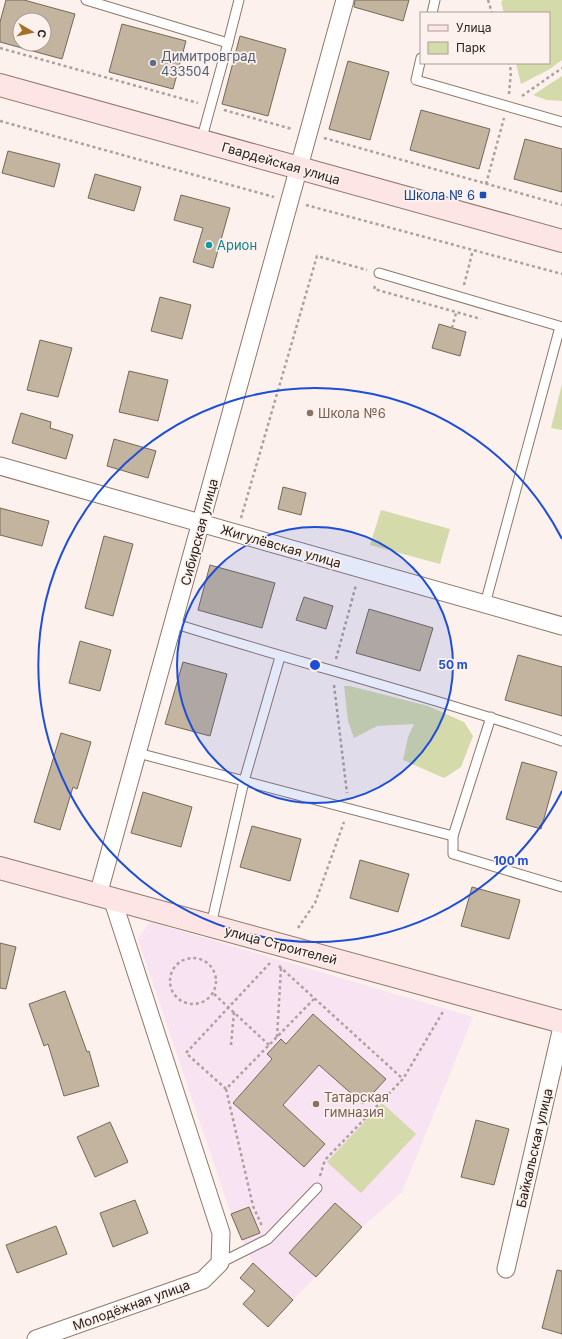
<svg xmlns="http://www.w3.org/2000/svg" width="562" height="1339" viewBox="0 0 562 1339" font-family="Inter,sans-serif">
<rect width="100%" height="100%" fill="#fcf1ec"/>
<path fill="#f7e3f2" d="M150,922L473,1017L402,1192L362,1227L268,1327L243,1304L255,1291L240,1278L253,1263L231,1214L138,939Z"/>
<g fill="#d4daa9">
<path d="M503,0H562V60L550,69L521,84L516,63H549V13H504L501,2Z"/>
<path d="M562,76V101L547,100L533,95Z"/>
<path d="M562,384V430L551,428Z"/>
<path d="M381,510L450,529L440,564L370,545Z"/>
<path d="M344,686H350L428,706L464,722L473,736L461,767L444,778L403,760L408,737L414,724L377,726L354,738L348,721Z"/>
<path d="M382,1103L416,1134L361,1193L327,1162Z"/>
</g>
<g fill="#c2b49e" stroke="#766854" fill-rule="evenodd">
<path d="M6,0H24L75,14L62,59L0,42V22ZM20,20H44V44H20Z"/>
<path d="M355,0H409L403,21L354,7Z"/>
<path d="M122,24L186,41L173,89L109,72Z"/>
<path d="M240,36L286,49L268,116L222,104Z"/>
<path d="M348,61L389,72L370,140L329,129Z"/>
<path d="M421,110L490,129L479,169L410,150Z"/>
<path d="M525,139L562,149V192L514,179Z"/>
<path d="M8,151L60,164L54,187L2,173Z"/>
<path d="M95,174L141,187L134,211L88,198Z"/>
<path d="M181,195L230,208L213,268L193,262L203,228L174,220Z"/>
<path d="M160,297L191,305L182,339L151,331Z"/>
<path d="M439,324L466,332L460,356L432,348Z"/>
<path d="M40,340L72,348L58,397L27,390Z"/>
<path d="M129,371L168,380L158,421L119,412Z"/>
<path d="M21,413L51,422L50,428L73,435L66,459L12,443Z"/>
<path d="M114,439L156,451L148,478L107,466Z"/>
<path d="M283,487L306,493L301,515L278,509Z"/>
<path d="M0,508L49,521L42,546L0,535Z"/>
<path d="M104,536L133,544L113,616L85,608Z"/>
<path d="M210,565L275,583L262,628L198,610Z"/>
<path d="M304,597L333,606L326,629L296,620Z"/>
<path d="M369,609L433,628L420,671L356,653Z"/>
<path d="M80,641L111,650L100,691L69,683Z"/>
<path d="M518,655L562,667V716L505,700Z"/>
<path d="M183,662L227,674L210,736L165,724Z"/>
<path d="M61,733L91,742L77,789L73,787L60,830L34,822Z"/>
<path d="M522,762L557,772L541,829L506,819Z"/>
<path d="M143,792L192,807L181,847L131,833Z"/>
<path d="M252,826L301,839L290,881L240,867Z"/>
<path d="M360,860L409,874L398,912L350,898Z"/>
<path d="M472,887L520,900L509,939L461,926Z"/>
<path d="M0,943L16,947L6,989L0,988Z"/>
<path d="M65,991L87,1052L89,1051L99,1086L64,1096L48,1044L44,1046L29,1004Z"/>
<path d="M313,1014L386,1079L363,1104L319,1065L283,1105L325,1144L304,1167L233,1103L272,1059L267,1054L281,1039L286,1044Z"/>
<path d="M476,1120L509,1129L494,1185L461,1177Z"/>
<path d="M110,1122L128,1162L95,1177L77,1137Z"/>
<path d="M135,1200L148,1233L113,1247L100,1213Z"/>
<path d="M335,1203L362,1227L316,1277L289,1253Z"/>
<path d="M249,1207L260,1233L242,1240L231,1214Z"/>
<path d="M56,1226L67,1254L17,1273L6,1245Z"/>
<path d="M253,1263L293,1300L268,1327L243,1304L255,1291L240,1278Z"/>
<path d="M557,1270L562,1271V1334L542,1328Z"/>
</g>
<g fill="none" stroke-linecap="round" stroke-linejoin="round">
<defs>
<g id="lane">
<path d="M86,0L228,43L201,141"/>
<path d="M432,13L435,0"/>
<path d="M228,43L239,0"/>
<path d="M421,58L416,80L562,122"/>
<path d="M379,273L562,327"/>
<path d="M485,604L560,327"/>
<path d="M173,623C302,664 434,697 562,741"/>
<path d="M138,753L453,836L491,717"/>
<path d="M453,836V854L562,887"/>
<path d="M211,925L244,781L280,657"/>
<path d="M220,1263L268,1239L317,1188"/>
</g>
<g id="street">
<path d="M0,466L562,626"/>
<path d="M98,895L345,0"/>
<path d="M506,1269L562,1027"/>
<path d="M36,1339L203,1280L220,1263L221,1233L112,898"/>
</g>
<g id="secondary">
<path d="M0,85L562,241"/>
<path d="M0,868L562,1022"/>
</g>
</defs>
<use href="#lane" stroke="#8f786b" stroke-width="11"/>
<use href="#street" stroke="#8f786b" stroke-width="19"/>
<use href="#secondary" stroke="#8f786b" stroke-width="24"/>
<g stroke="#aca19c" stroke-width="2.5" stroke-dasharray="3 3" stroke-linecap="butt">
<path d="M488,0L492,13"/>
<path d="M0,48L198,103"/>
<path d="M509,94L511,71L509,63"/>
<path d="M522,96L562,68"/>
<path d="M224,110L292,129"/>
<path d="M0,121L274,197"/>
<path d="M324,138L562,205"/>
<path d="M486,184L504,118"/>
<path d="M306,205L562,274"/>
<path d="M464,285L473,250"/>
<path d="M375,286L374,289L481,319"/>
<path d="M452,328L456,313"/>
<path d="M241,518L317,256L367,270"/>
<path d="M336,659L356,585"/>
<path d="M334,685L347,793"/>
<path d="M298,928L315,903L344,822"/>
<circle cx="193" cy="981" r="23"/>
<path d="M270,963L186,1053L226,1089L314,999"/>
<path d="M279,966L403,1079"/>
<path d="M214,994L269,1045"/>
<path d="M277,1037L281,968"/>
<path d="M231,1045L234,1012"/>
<path d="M226,1089L253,1206L262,1226"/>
<path d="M320,1176L325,1160L403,1079L444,1010"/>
</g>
<use href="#lane" stroke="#fff" stroke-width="9"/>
<use href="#street" stroke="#fff" stroke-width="17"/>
<use href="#secondary" stroke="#fde4e5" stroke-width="22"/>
</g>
<circle cx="315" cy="665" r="138" fill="#1d4ed8" fill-opacity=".12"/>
<g fill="none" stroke="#1d4ed8" stroke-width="2">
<circle cx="315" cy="665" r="138"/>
<path d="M562 791A277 277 0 1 1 562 539"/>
</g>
<circle fill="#5c6f8a" stroke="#fcf1ec" stroke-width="1.5" cx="153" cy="63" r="4"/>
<rect fill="#1a4fb4" stroke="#fcf1ec" stroke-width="1.5" x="479" y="191" width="8" height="8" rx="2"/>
<circle fill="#0f9aa8" stroke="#fcf1ec" stroke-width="1.5" cx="209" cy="245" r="4"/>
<g fill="#8d6e63" stroke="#fcf1ec" stroke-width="1.5">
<circle cx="310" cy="413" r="4"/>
<circle cx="316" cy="1104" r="4"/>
</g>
<g text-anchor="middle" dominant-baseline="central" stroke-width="3.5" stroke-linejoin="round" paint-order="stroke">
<g font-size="13" fill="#4e5e75" stroke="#fcf1ec" text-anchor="start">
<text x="161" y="56">Димитровград<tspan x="161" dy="15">433504</tspan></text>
</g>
<g font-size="13" fill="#2c221d" stroke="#fcf1ec">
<text transform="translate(281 163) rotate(16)">Гвардейская улица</text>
<text transform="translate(199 532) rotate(-75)">Сибирская улица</text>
<text transform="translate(281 546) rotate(16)">Жигулёвская улица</text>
<text transform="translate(281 945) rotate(15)">улица Строителей</text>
<text transform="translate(534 1148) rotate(-77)">Байкальская улица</text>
<text transform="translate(131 1305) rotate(-20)">Молодёжная улица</text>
</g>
<g font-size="13" fill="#164399" stroke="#fcf1ec" text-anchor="end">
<text x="475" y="195">Школа № 6</text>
</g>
<g font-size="13" fill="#0d838f" stroke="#fcf1ec" text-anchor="start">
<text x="217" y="245">Арион</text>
</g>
<g font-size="13" fill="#785e54" stroke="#fcf1ec" text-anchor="start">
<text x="318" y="413">Школа №6</text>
<text x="324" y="1097">Татарская<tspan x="324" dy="15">гимназия</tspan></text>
</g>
</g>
<circle cx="315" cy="665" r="6" fill="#1d4ed8" stroke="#fcf1ec" stroke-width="2"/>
<g font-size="12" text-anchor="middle" font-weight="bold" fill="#1d4ed8" stroke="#fcf1ec" stroke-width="3.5" stroke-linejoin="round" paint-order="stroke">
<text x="453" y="669">50 m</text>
<text x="511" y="865">100 m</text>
</g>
<rect x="420" y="12" width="130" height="52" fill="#fcf1ec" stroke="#a99e99"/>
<rect x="428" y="25" width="20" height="6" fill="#fde4e5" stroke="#a99e99"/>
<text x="456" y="32" font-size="12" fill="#2c221d">Улица</text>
<rect x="428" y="42" width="20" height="12" fill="#d4daa9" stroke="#a99e99"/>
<text x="456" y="52" font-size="12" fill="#2c221d">Парк</text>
<g transform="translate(32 32) rotate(99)"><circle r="19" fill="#fcf1ec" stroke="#a99e99"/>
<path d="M0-3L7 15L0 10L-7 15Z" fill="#a47028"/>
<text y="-6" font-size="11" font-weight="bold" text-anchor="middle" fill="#2c221d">С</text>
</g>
</svg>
